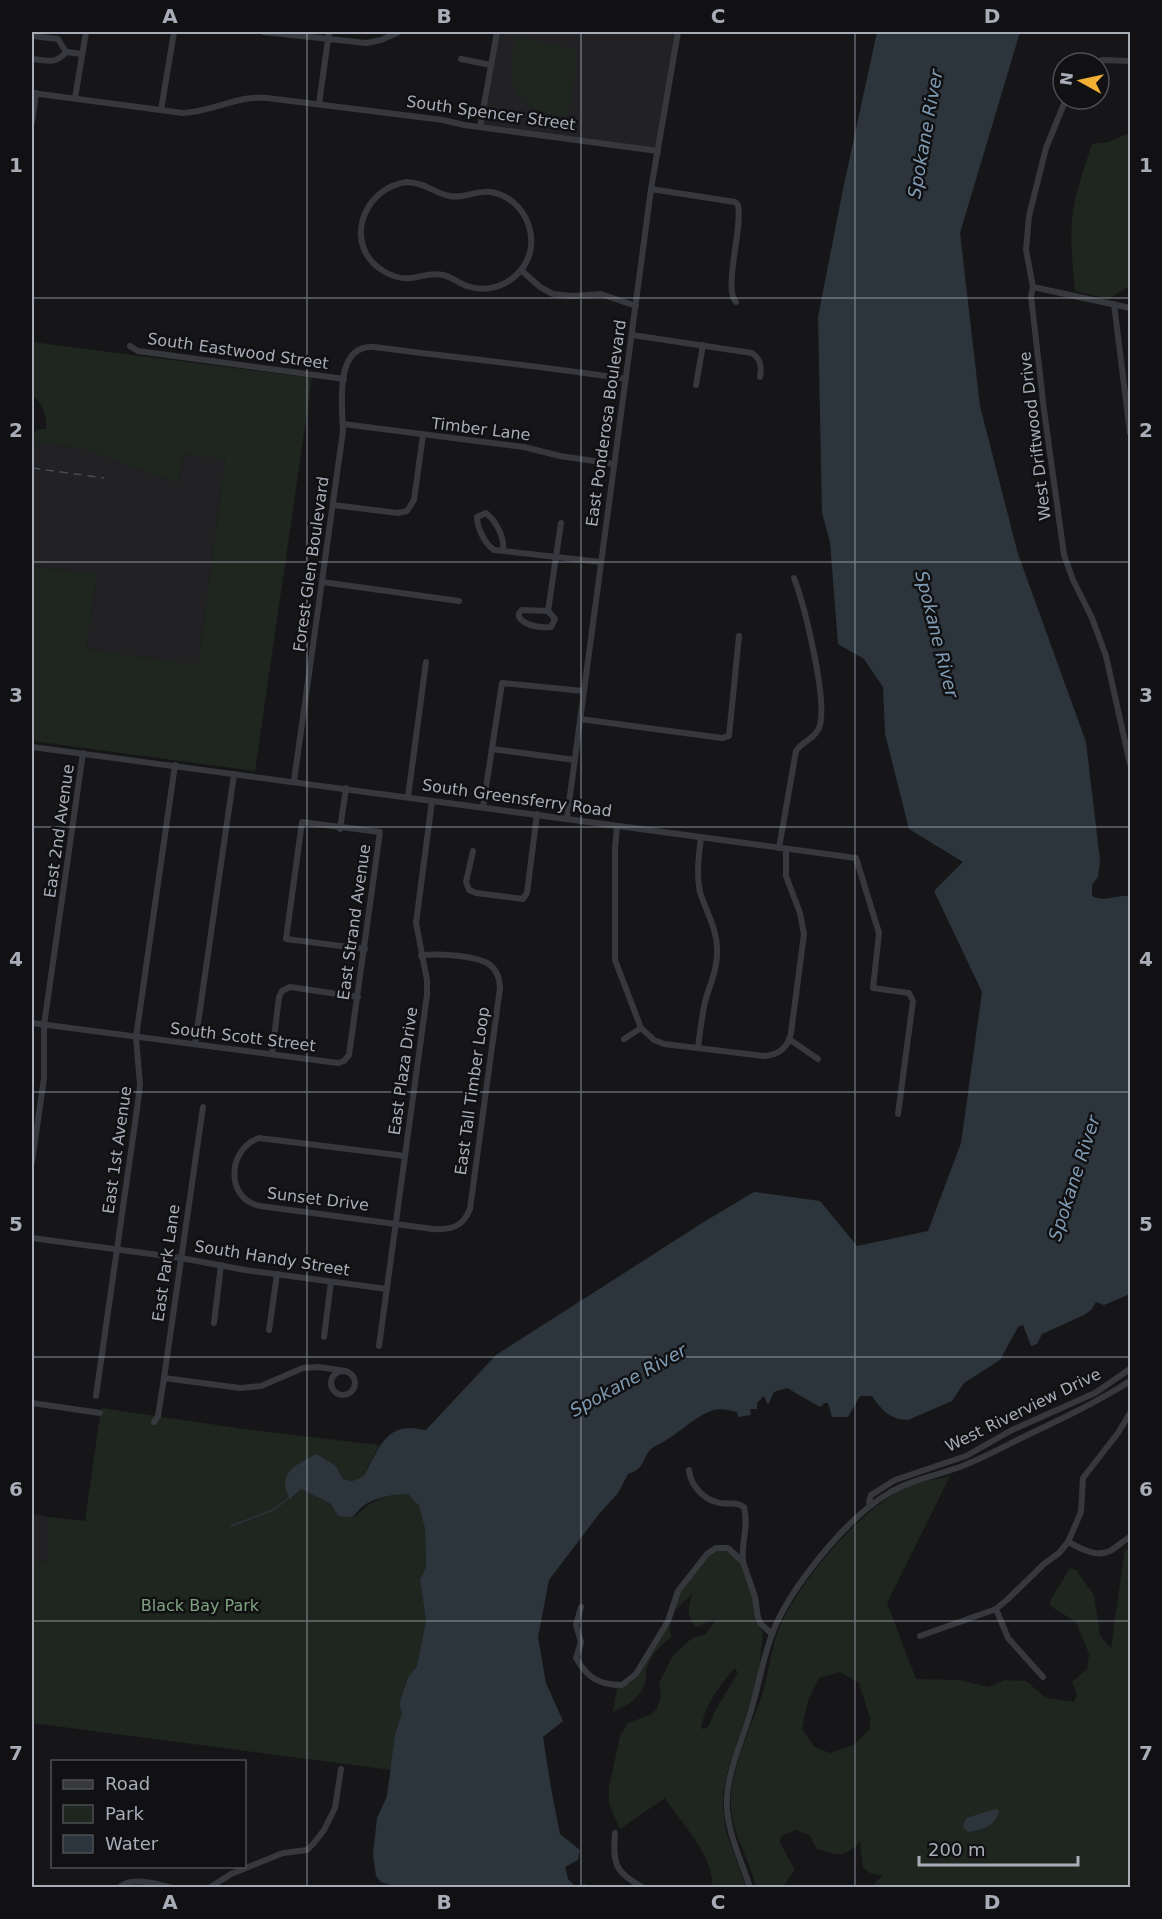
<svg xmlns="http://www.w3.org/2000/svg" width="1162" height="1919" viewBox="0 0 1162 1919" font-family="'DejaVu Sans',sans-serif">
<rect width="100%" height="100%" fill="#161618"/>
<g fill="#222225">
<path d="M497,32H678L658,151L480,127Z"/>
<path d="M32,441L83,449L178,483L184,454L225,458L198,665L86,649L97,574L32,566Z"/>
<path d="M32,1514L49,1517V1560L32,1564Z"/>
</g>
<g fill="#1e261f" fill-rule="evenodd">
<path d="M516,37L574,49L578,54L568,117C514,110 505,88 516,37Z"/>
<path d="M1130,133V286L1108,299L1075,291C1073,268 1070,244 1072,221C1074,195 1084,169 1092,144L1108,142Z"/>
<path d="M32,342L312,378L255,771L32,741V566L97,574L86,649L198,665L225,459L184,454L178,483L83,449L32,441C34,432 36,428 46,429C47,415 43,403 32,395Z"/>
<path d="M101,1408L251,1430L379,1445L363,1477L352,1481L343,1479L336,1466L317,1454L292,1498L301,1489L331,1504L338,1516L357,1515C370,1500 388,1494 408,1494L419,1506L425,1529L426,1567L420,1580L426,1620L417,1666L408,1677L399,1704L402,1713L395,1734L391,1770L32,1723V1564L49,1560V1517L85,1521Z"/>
<path d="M950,1476L887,1603L916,1679L959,1680L989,1687L1004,1680L1026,1681L1046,1698L1074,1702L1077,1694L1072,1682L1087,1669L1089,1654L1076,1622L1050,1606V1601L1070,1568L1076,1570L1094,1595L1100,1636L1111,1648L1125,1549L1130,1550V1887H870L883,1876L870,1873L863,1868L860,1842C843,1859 839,1855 817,1849L809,1835L795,1830L781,1836L780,1843L795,1870L783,1887H756C749,1856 728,1829 731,1796C734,1762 751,1727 762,1695C769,1674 770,1650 779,1629C798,1583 857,1513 901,1490C916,1482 934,1480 950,1476ZM840,1672L859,1683L870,1718V1729L854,1745L830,1753L814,1747L802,1728L808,1701L819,1678Z"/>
<path d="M716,1550L728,1551L742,1563L754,1598L755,1619L763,1633L758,1678L727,1773L723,1793V1808L726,1832L746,1887H712C716,1859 680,1821 665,1798L620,1829L609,1804V1787L620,1736L628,1723L650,1715L657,1709L661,1697L659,1683L672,1657L692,1638L705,1635L715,1621L713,1619C706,1621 703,1626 696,1627C686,1615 688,1607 693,1593L673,1612L676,1597L710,1554ZM735,1668L738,1673L716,1709L708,1727L703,1729L701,1728C705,1705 719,1685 735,1668Z"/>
<path d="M669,1622L671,1637C661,1645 649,1657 646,1671C645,1674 646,1677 646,1680C642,1697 627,1706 613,1712L617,1688L631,1683Z"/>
</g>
<g fill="#2c353c">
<path d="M877,32H1020L960,233L980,406L1018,554L1086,742L1100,860L1098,877L1092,885V896C1105,903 1117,894 1130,896V1294L1104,1305L1096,1302L1091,1310L1084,1315L1042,1334L1037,1344L1031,1346L1023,1325L1018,1327L1000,1360L964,1383L952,1401L908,1420C890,1420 881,1409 872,1396H860L848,1417H832L828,1403H825L820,1407L787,1388L774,1392L768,1405L764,1396L757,1403V1409H750L751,1415L738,1417L737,1412C731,1411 721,1408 714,1410C698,1414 678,1434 663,1442C659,1445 655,1445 651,1449C641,1460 645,1469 628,1474L618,1493L599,1514L549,1580L538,1637L546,1683L563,1721L543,1737L551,1788L560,1834L580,1850L578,1860L565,1867L568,1879L576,1887L585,1884L591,1887H389L390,1885L381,1882L376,1876L373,1854L377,1818L387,1796L395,1734L402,1713L399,1704L408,1677L417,1666L426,1620L420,1580L426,1567L425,1529L419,1506L408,1494C395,1494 378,1497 366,1504C354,1512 357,1520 338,1516L331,1504L301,1489L290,1499C275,1473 297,1464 317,1454L336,1466L343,1479L352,1481L363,1477C376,1457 381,1428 411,1428C416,1428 421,1430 426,1430L496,1355L707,1220L754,1192L820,1201L857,1246L928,1231L961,1143L982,992L934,891L963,862L909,829L885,734L883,687L864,659L838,644L830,542L822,513L818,317L843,189Z"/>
<path d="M995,1809L999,1810C997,1826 982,1830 968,1832L963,1827L966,1818Z"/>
</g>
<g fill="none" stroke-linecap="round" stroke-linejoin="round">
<path stroke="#2c353c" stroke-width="1.5" d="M231,1526L273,1510L289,1498"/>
<g stroke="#37383d" stroke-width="6">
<path d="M264,32L366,43L381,40L399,32"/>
<path d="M32,36L58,39L66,52"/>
<path d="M66,52L82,54"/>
<path d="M32,59C46,60 56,65 66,52"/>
<path d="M461,59L491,65"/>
<path d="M1093,63L1102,60L1130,61"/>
<path d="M32,93L183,113C213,112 237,95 267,98L443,120L464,125L658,151"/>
<path d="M75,98L86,32"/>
<path d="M1066,99L1046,148L1029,216L1026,250L1033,287L1031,296L1044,410L1064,555L1073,580L1092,618L1106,656L1130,764"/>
<path d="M319,104L329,32"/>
<path d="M161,110L174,32"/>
<path d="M32,122L36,93"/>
<path d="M480,127L497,32"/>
<path d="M407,182C427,183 433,193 450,196C463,199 477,190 491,192C526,198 544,242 521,270C508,286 487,293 467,286C459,283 452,277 443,275C422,270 412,287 385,272C342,248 361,188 407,182Z"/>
<path d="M651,189L735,202L738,205C743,227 723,289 736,302"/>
<path d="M521,270L540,287L553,294L572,296L601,294L636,306"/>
<path d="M1033,287L1130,308"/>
<path d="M1114,304L1130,433"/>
<path d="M632,335L752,353C761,359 762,367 760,377"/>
<path d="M130,346L138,351L344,379"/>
<path d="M696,385L703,345"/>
<path d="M343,424L524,447L560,456L614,464"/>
<path d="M333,505L398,513L407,511L414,500L423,435"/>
<path d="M503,550C505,538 496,521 486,513L477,517C477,528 485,544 494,550L601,562"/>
<path d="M322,582L459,601"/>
<path d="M548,611L522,610L519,613V617C525,626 540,628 551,627L555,619L548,611L561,523"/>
<path d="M580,719L722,738L729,736L739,636"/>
<path d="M32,747L856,858L879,933L873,988L909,993L913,1001L898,1114"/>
<path d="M492,749L575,760"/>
<path d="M294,781L343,431C342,405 334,344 374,347C458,358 542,366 626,379"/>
<path d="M408,797L426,662"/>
<path d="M483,807L502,683L583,691"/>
<path d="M567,818L651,189L678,32"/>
<path d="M617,826L615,848V960L641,1028L654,1040L664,1044L764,1056C779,1055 788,1048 791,1033L804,934L800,913L786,876V849"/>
<path d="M340,829L346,788"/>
<path d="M779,848L796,751C802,741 815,739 819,728C829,703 804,604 794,578"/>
<path d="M473,851L466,882L469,890L476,893L523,899L527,893L537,814"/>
<path d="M32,1023L338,1063L344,1061L349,1055L380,832L302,822L286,939L365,949"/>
<path d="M624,1039L641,1028"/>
<path d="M789,1039L818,1059"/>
<path d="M195,1044L234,774"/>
<path d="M698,1048C700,1031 702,1014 706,998C711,982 718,967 717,949C717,928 706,912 700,892C696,874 699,855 701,837"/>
<path d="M272,1054L279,997L282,991L290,987L358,997"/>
<path d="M405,1156L259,1138C227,1149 225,1199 260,1206L433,1229C451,1230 463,1227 470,1209L500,988C499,962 482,959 460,956C447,955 434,953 421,956"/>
<path d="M32,1162L44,1078V1025L83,753"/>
<path d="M32,1238L181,1258L245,1270L387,1289"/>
<path d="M214,1323L221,1265"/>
<path d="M269,1330L277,1274"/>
<path d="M324,1337L331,1282"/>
<path d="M379,1346L427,995V980L416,923L432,801"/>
<circle cx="343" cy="1383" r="12"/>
<path d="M164,1378L240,1388L261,1386L303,1368L319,1367L345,1371"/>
<path d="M96,1396L137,1109L140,1085L136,1037L175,765"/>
<path d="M32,1403L100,1413"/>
<path d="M154,1422L158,1416L164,1378L203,1107"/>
<path d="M689,1470C690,1484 702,1498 716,1502C726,1506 735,1500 744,1507C749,1525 741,1543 743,1561"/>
<path d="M872,1505L869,1502L871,1495L895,1480L966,1456L1012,1430L1095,1393L1130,1369"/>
<path d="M1068,1542C1081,1548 1095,1558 1110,1551C1117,1547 1123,1541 1130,1537"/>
<path d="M581,1607L576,1625L581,1642L576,1658C587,1677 598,1685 622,1685L636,1674L668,1621L678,1591L707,1554L716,1548H728L743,1562L755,1597L758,1618L761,1624L772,1634"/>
<path d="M996,1609L1008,1638L1043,1677"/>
<path d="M920,1636L996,1609L1008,1599L1044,1564L1059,1553L1068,1542L1081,1512L1083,1478L1118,1433L1130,1413"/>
<path d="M615,1833C613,1864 614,1872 644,1888"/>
<path d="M119,1888C130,1875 159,1885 174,1888"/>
<path d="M209,1888L231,1874L283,1853L307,1850L314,1843L324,1830L335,1808L341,1769"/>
<path d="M750,1888C742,1862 729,1836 727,1809C725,1778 740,1746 749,1717C758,1690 762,1661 772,1634C789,1589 847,1517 889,1493C912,1479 940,1475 965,1465C990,1455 1014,1441 1038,1430C1070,1415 1101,1400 1130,1381"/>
</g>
<path stroke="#4a4c52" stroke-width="1.5" stroke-dasharray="8 6" stroke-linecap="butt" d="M32,468L104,478"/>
</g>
<path fill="none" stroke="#a8adb8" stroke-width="1.5" stroke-opacity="0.55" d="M307,32V1888M581,32V1888M855,32V1888M32,298H1130M32,562H1130M32,827H1130M32,1092H1130M32,1357H1130M32,1621H1130"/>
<g text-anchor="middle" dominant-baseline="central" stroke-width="5" stroke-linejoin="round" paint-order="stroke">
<g font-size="16" fill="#a8adb8" stroke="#111113">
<text transform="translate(491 113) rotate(8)">South Spencer Street</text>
<text transform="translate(238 351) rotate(8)">South Eastwood Street</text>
<text transform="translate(606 423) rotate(-82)">East Ponderosa Boulevard</text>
<text transform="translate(481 429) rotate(7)">Timber Lane</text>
<text transform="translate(1035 436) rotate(-97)">West Driftwood Drive</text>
<text transform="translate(311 564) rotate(-82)">Forest Glen Boulevard</text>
<text transform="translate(517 798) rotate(8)">South Greensferry Road</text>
<text transform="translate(59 831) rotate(-82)">East 2nd Avenue</text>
<text transform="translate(354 922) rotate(-82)">East Strand Avenue</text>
<text transform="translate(243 1037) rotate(7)">South Scott Street</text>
<text transform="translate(403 1071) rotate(-82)">East Plaza Drive</text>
<text transform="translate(472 1091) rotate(-82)">East Tall Timber Loop</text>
<text transform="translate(117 1150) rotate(-82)">East 1st Avenue</text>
<text transform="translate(318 1199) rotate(7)">Sunset Drive</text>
<text transform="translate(272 1258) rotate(9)">South Handy Street</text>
<text transform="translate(166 1263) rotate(-82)">East Park Lane</text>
<text transform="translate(1023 1410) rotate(-26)">West Riverview Drive</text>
</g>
<g font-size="16" fill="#7fa381" stroke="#111113">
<text x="200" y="1605">Black Bay Park</text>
</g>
<g font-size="18" font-style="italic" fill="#7f9bb3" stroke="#111113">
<text transform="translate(925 134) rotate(-80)">Spokane River</text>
<text transform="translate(937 634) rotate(76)">Spokane River</text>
<text transform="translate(1074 1178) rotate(-72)">Spokane River</text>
<text transform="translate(628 1380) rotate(-29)">Spokane River</text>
</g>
</g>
<rect width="1162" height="1919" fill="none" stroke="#111113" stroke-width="66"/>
<rect x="51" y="1760" width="195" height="108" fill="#111113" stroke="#4d4f55" stroke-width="1.5"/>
<rect x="63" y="1780" width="30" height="9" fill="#37383d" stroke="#4d4f55" stroke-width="1.5"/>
<text x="105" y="1790" font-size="18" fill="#a8adb8">Road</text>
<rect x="63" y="1805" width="30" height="18" fill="#1e261f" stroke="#4d4f55" stroke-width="1.5"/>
<text x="105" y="1820" font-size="18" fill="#a8adb8">Park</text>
<rect x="63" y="1835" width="30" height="18" fill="#2c353c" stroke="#4d4f55" stroke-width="1.5"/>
<text x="105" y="1850" font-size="18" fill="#a8adb8">Water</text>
<g transform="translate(1081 81) rotate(278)"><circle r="28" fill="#111113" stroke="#4d4f55" stroke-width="1.5"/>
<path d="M0-4.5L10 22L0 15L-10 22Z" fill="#f2b134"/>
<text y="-9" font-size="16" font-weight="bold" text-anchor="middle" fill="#a8adb8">N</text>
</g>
<path d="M919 1856v9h159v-9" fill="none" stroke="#a8adb8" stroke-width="3"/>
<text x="928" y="1856" font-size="18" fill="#a8adb8" stroke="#111113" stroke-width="4.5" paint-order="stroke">200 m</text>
<rect x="33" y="33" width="1096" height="1853" fill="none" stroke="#a8adb8" stroke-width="2"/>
<g font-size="20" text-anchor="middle" font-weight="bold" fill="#a8adb8">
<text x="170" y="23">A</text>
<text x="444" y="23">B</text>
<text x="718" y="23">C</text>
<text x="992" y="23">D</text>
<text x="16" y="172">1</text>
<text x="1146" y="172">1</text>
<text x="16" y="437">2</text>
<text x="1146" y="437">2</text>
<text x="16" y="702">3</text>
<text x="1146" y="702">3</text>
<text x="16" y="966">4</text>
<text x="1146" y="966">4</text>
<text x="16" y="1231">5</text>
<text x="1146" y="1231">5</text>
<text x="16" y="1496">6</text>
<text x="1146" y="1496">6</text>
<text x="16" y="1760">7</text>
<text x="1146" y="1760">7</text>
<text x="170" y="1909">A</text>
<text x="444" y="1909">B</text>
<text x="718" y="1909">C</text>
<text x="992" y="1909">D</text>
</g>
</svg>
